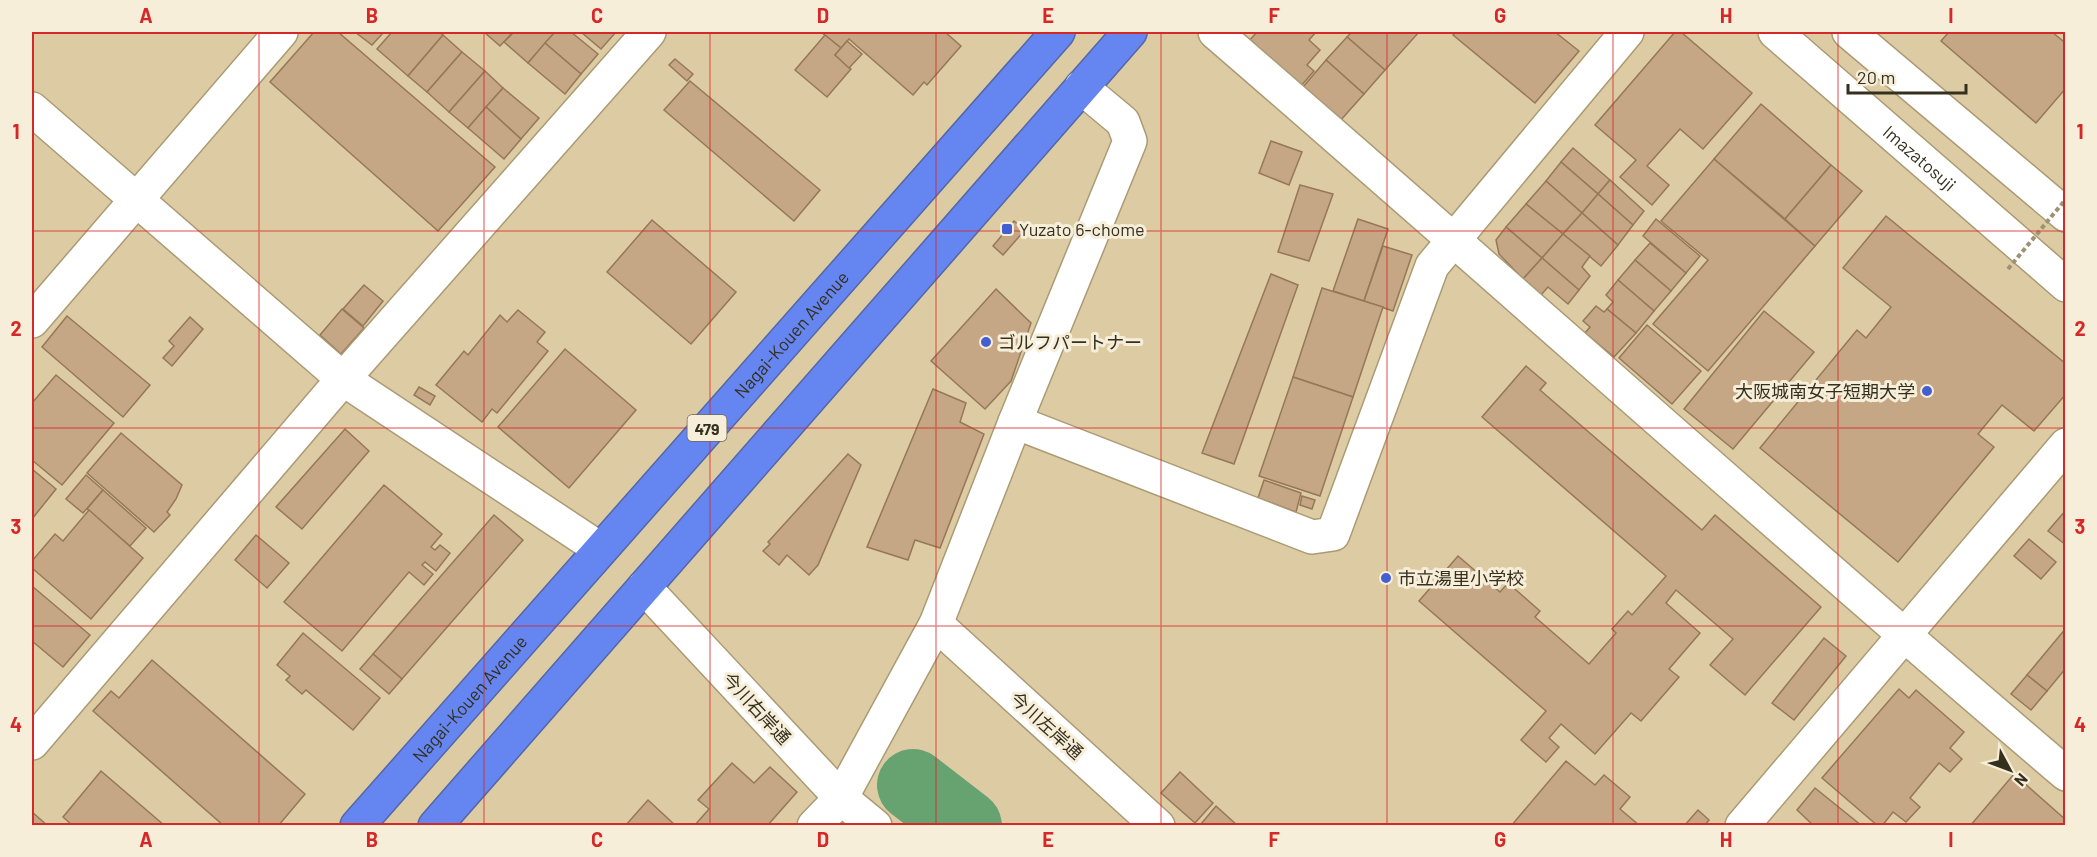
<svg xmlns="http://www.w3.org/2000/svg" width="2097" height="857" viewBox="0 0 2097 857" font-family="Barlow,'Noto Sans JP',sans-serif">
<rect width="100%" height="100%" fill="#ddcca3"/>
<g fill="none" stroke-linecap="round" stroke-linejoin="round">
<path stroke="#67a271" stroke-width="72" d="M913,785L966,826"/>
</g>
<g fill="#c5a685" stroke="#957858" stroke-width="1.5">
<path d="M314,32H338L495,167L438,231L270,82Z"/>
<path d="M355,32H384L372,45Z"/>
<path d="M392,32H439L443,35L408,76L377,49Z"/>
<path d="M484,32H513L500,46Z"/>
<path d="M514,32H555L528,63L504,42Z"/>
<path d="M555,32H571L598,54L581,74L545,43Z"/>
<path d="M581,32H616L601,49Z"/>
<path d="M821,32H945L961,46L927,85L924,82L913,95L849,39L841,48Z"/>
<path d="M1257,32H1316L1309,40L1320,50L1307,65L1314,71L1301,86L1249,41Z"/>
<path d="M1352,32H1419L1385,70L1347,37Z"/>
<path d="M1456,32H1555L1579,51L1535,103L1453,35Z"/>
<path d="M1675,32H1681L1752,93L1703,149L1680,129L1647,166L1669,185L1652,205L1620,177L1636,160L1595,125Z"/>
<path d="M1949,32H2052L2063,41L2066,38V88L2036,123L1941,41Z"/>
<path d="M443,35L462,52L427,92L408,76Z"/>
<path d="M825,35L841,48L835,55L851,69L827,97L795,70Z"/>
<path d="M1347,37L1385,70L1364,94L1326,60Z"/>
<path d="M847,41L862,54L849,68L835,55Z"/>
<path d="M545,43L581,74L565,94L528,63Z"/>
<path d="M462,52L485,71L449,112L427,92Z"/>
<path d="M675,59L693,74L687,81L669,65Z"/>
<path d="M1326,60L1364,94L1340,121L1303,87Z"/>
<path d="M485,71L503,88L468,128L449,112Z"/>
<path d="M690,81L820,190L794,221L664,110Z"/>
<path d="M503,88L539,118L521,139L486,107Z"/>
<path d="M1761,104L1831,165L1785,219L1714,159Z"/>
<path d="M486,107L521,139L504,159L468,128Z"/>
<path d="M1271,141L1302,152L1289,185L1259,173Z"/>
<path d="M1573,148L1610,180L1598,194L1561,162Z"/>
<path d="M1714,159L1815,246L1708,371L1653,324L1708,260L1661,221Z"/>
<path d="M1561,162L1598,194L1582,213L1546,181Z"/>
<path d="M1831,165L1862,191L1815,246L1785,219Z"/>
<path d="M1610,180L1644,211L1633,225L1598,194Z"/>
<path d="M1546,181L1582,213L1563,234L1526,204Z"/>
<path d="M1300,185L1333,194L1309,261L1278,252Z"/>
<path d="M1598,194L1633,225L1618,245L1582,213Z"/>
<path d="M1526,204L1563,234L1542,258L1506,227Z"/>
<path d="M1582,213L1618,245L1601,266L1563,234Z"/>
<path d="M1886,216L2066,364V394L2034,431L2002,405L1978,434L1994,447L1898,562L1760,448L1857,330L1866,338L1891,307L1843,268Z"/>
<path d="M1358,219L1388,229L1364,301L1333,291Z"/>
<path d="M1656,219L1700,256L1686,273L1643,236Z"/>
<path d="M652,220L736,292L691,344L607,272Z"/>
<path d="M1014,221L1025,230L1003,255L993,246Z"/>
<path d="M1506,227L1542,258L1523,279L1499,254L1496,240Z"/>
<path d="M1563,234L1590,256L1582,267L1590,276L1579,290L1542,258Z"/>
<path d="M1650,243L1686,273L1671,291L1635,260Z"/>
<path d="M1383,246L1412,255L1393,311L1364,301Z"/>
<path d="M1542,258L1579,290L1568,304L1548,287L1541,295L1523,279Z"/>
<path d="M1635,260L1671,291L1654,311L1618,280Z"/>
<path d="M1271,274L1298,285L1234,464L1202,453Z"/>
<path d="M1618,280L1654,311L1636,333L1607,309L1613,302L1606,295Z"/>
<path d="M364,285L383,301L363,326L343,309Z"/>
<path d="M1322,288L1383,307L1353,397L1293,377Z"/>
<path d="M996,289L1031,323L1011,381L985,409L931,361Z"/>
<path d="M1596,306L1604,312L1607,309L1636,333L1614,357L1585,333L1590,327L1583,321Z"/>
<path d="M342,309L364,328L341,354L320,335Z"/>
<path d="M518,310L545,332L537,342L548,351L497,413L492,409L482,422L436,385L464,351L468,355L500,315L507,322Z"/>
<path d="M1764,311L1814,352L1733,449L1684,409Z"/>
<path d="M67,316L150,385L123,417L42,347Z"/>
<path d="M190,317L203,329L172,366L163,358L174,346L169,341Z"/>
<path d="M1647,325L1701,371L1672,404L1619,358Z"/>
<path d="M565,349L636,410L569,488L498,427Z"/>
<path d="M1526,366L1546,383L1540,390L1702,530L1715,515L1821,607L1745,695L1710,665L1733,639L1676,590L1666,603L1700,633L1669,669L1679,677L1641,721L1631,713L1595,754L1561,724L1549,738L1559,747L1546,762L1521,740L1546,711L1419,601L1458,556L1500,592L1508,583L1540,611L1535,617L1589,664L1616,633L1612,629L1628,611L1632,615L1666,576L1482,417Z"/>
<path d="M56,375L114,423L62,485L32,460V403Z"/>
<path d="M1293,377L1353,397L1320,496L1259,476Z"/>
<path d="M419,387L435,396L430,405L414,395Z"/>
<path d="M933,389L966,403L960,422L984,434L940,548L915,540L908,560L867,547Z"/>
<path d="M345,429L369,451L302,529L276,507Z"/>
<path d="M121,433L182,485L176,499L167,512L170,515L154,532L87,473Z"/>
<path d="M848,454L861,465L818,565L809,575L787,555L779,565L763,551L770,544L768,542Z"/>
<path d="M32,469L56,489L32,519Z"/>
<path d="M86,475L103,490L83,513L66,499Z"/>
<path d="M1264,480L1301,493L1296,512L1258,498Z"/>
<path d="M384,485L442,534L431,547L435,550L440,545L450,553L436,571L425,562L422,565L433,574L424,585L409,572L342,651L284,602Z"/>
<path d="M103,490L146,528L130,546L87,509Z"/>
<path d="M1302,496L1315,500L1312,509L1300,505Z"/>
<path d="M89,510L143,558L91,619L32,568V561L55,534L63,541Z"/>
<path d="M2066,510V545L2048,531Z"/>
<path d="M494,515L523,540L402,679L373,654Z"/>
<path d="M256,535L289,563L267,588L235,560Z"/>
<path d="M2029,539L2056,562L2041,579L2014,556Z"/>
<path d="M32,586L90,635L63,667L32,641Z"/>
<path d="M2066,628V668L2047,691L2027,675Z"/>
<path d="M303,633L380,698L353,730L306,690L302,694L286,680L290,676L277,665Z"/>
<path d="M1824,638L1846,656L1794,720L1772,703Z"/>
<path d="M373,654L402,679L389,694L360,669Z"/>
<path d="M152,660L305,794L278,826H224L93,711L111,691L119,698Z"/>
<path d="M2027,675L2047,691L2031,710L2011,694Z"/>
<path d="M1899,689L1909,698L1916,690L1964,732L1950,748L1962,759L1950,772L1939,763L1910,798L1920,807L1906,822L1893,812L1882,826H1878L1822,778Z"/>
<path d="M1566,761L1595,785L1604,775L1630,797L1620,809L1640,826H1511Z"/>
<path d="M732,763L754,783L770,767L797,792L767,826H694L709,809L698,800Z"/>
<path d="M101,771L165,826H73L63,817Z"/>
<path d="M1180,772L1213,803L1195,823L1161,793Z"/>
<path d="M2014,774L2066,820V826H1970Z"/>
<path d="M1815,788L1862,826H1814L1797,810Z"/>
<path d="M648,800L676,826H625Z"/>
<path d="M1216,806L1238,826H1203L1201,824Z"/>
<path d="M1698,810L1709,820L1704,826H1684Z"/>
<path d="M32,812L48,826H32Z"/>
</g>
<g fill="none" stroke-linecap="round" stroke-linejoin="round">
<defs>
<g id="minor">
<path d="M1215,32C1500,278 1779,530 2066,774"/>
<path id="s1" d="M1775,32L2066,285"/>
<path d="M1849,32L2066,215"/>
<path d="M32,109L343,379L600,549"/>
<path d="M32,321L281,32"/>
<path d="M1015,422L1312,537L1333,534L1432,266L1627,32"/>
<path d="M644,587L841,798L875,826"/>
<path d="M936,624L1158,826"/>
<path d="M32,743L343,379L649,32"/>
<path d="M814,826L841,798L936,624L1015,422L1130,141L1123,122L1081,87"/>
<path d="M1742,826L2066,445"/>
</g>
<g id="highway">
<path id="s2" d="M357,826L1058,32"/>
<path d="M435,826L1130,32"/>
</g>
</defs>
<use href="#minor" stroke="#ab9b74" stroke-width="36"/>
<use href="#highway" stroke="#5467a6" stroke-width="36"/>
<use href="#minor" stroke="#fff" stroke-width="33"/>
<use href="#highway" stroke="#6585f0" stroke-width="33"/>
<path stroke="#9f9272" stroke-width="4" stroke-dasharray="4.5 3" stroke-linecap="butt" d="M2008,269L2066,199"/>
</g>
<path fill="none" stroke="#d62828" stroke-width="1.5" stroke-opacity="0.55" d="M259,32V826M484,32V826M710,32V826M936,32V826M1161,32V826M1387,32V826M1613,32V826M1838,32V826M32,231H2066M32,428H2066M32,626H2066"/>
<g fill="#425fd2" stroke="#f6eed9" stroke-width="2">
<rect x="1001" y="223" width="12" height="12" rx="3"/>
<circle cx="986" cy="342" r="6"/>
<circle cx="1927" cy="391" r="6"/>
<circle cx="1386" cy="578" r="6"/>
</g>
<g text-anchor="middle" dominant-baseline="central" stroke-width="6" stroke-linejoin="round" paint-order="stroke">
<rect fill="#f6eed9" stroke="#6f6856" stroke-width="1.5" x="687.5" y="415" width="39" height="26" rx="4.5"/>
<g font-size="16" font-weight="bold" fill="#352f1e">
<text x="707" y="428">479</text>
</g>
<g font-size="18" fill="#352f1e" stroke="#f6eed9">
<text stroke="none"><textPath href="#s1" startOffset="192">Imazatosuji</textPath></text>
<text stroke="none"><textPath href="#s2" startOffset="656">Nagai-Kouen Avenue</textPath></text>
<text stroke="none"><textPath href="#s2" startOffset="170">Nagai-Kouen Avenue</textPath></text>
<text transform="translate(757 708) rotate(47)">今川右岸通</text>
<text transform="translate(1047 725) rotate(42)">今川左岸通</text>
</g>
<g font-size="18" fill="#352f1e" stroke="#f6eed9" text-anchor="start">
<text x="1019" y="229">Yuzato 6-chome</text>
<text x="998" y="342">ゴルフパートナー</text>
<text x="1915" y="391" text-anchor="end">大阪城南女子短期大学</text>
<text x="1398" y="578">市立湯里小学校</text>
</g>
</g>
<rect width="2097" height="857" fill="none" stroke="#f6eed9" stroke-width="66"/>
<g transform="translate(2010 770) rotate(131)" stroke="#f6eed9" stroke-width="4.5" paint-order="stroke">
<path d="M0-4.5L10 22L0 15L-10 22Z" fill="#352f1e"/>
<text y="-9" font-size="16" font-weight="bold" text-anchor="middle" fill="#352f1e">N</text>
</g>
<path d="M1848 84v9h118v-9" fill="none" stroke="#352f1e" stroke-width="3"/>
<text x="1857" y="84" font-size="18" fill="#352f1e" stroke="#f6eed9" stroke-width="4.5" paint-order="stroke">20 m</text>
<rect x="33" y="33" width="2031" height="791" fill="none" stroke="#d62828" stroke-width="2"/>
<g font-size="20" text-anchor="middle" font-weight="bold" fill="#d62828">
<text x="146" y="23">A</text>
<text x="372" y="23">B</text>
<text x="597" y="23">C</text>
<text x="823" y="23">D</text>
<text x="1048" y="23">E</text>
<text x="1274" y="23">F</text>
<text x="1500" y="23">G</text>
<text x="1726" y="23">H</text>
<text x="1951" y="23">I</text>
<text x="16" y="139">1</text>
<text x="2080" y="139">1</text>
<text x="16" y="336">2</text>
<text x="2080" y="336">2</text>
<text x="16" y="534">3</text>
<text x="2080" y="534">3</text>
<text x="16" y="732">4</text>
<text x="2080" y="732">4</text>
<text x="146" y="847">A</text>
<text x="372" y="847">B</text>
<text x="597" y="847">C</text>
<text x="823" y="847">D</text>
<text x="1048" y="847">E</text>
<text x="1274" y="847">F</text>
<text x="1500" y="847">G</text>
<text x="1726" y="847">H</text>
<text x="1951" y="847">I</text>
</g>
</svg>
